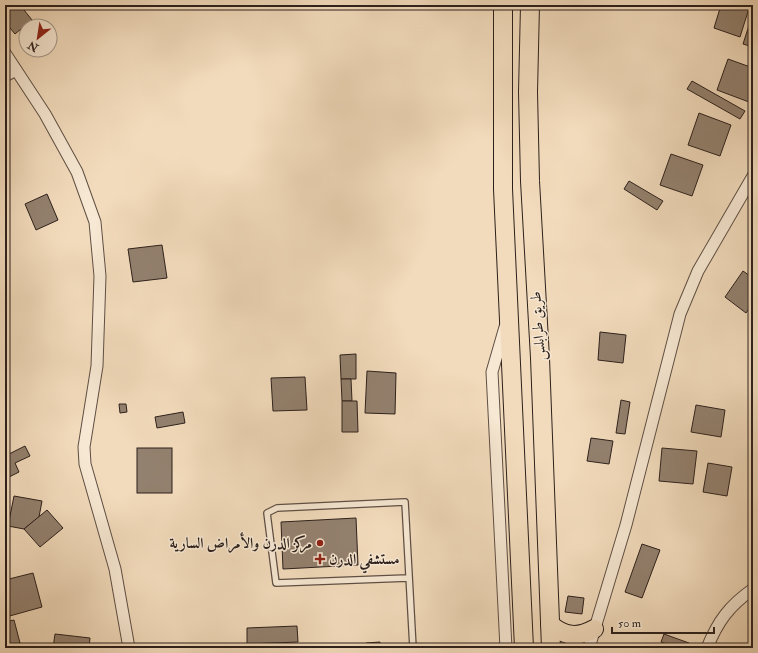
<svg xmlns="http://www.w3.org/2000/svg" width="758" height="653" viewBox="0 0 758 653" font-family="'IM FELL Double Pica',Amiri,serif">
<rect width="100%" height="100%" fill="#f2dbbc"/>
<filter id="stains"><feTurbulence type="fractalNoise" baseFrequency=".005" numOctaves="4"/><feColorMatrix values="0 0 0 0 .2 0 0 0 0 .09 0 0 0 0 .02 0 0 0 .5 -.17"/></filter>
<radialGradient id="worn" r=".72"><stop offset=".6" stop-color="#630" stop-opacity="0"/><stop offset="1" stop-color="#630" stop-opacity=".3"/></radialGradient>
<g fill="#93816f" stroke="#2c201c">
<path d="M11,5H20L32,20L15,34L5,22V10Z"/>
<path d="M721,5H750L740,37L714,28Z"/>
<path d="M753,13V47L743,44Z"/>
<path d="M728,59L753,68V91L749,102L717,90Z"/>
<path d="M692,81L745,111L740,119L687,89Z"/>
<path d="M699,113L731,125L720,156L688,145Z"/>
<path d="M671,154L703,165L692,196L660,185Z"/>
<path d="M629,181L663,201L657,210L624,189Z"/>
<path d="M47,194L58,220L36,230L25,204Z"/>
<path d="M162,245L167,278L133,282L128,249Z"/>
<path d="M743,271L753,278V303L746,313L725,297Z"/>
<path d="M600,332L626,335L623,363L598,360Z"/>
<path d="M356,354V379H341L340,355Z"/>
<path d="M367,371L396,373L395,414L365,413Z"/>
<path d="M305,377L307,410L273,411L271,378Z"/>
<path d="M341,379H351L352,401H342Z"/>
<path d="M621,400L630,402L625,434L616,433Z"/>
<path d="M342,401H357L358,432H342Z"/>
<path d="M119,404H126L127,412L120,413Z"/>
<path d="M696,405L725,410L721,437L691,432Z"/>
<path d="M183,412L185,423L157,428L155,417Z"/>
<path d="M591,438L613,441L609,464L587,461Z"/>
<path d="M25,446L30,456L15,463L19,472L5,479V456Z"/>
<rect x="137" y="448" width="35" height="45"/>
<path d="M662,448L697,451L693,484L659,481Z"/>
<path d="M708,463L732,467L727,496L703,492Z"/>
<path d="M14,496L42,501L39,517L24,529L8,526Z"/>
<path d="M47,510L63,528L40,547L24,529Z"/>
<path d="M356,518L358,565L283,569L281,522Z"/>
<path d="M642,544L660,550L642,598L625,592Z"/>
<path d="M33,573L42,607L6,617L5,580Z"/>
<path d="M568,596L584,598L582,614L565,612Z"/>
<path d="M14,620L20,643L5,646V622Z"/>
<path d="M297,626L298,642L247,644V628Z"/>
<path d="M55,634L90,638L89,648H53Z"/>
<path d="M664,634L689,643L687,648H678L661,642Z"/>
<path d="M380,642V648H366V643Z"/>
</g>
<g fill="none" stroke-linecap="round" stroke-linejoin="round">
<defs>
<path id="service" d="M408,578L276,583L267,513L277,508L405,502L413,648"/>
<g id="minor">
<path d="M5,53L45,114L77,172L95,222L100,276L97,366L84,447L85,464L115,569L129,648"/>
<path d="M5,76L16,70"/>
<path d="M505,327L492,372L506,648"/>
<path d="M589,648L626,525L680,314L698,271L753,176"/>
<path d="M707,648C718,621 729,606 753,589"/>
</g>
<g id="trunk">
<path d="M503,5V189L524,648"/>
<path d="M530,5L528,92L530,181L540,358L551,648"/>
<path d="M550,624C564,637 578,638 594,629"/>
</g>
</defs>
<use href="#service" stroke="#5e4f44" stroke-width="8"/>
<use href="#minor" stroke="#5e4f44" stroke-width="13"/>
<use href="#trunk" stroke="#2c201c" stroke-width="20"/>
<use href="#service" stroke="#f7e8d3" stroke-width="5.5"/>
<use href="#minor" stroke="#f7e8d3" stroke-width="11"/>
<use href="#trunk" stroke="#f2dbbc" stroke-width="18"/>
</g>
<g fill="#8f2418" stroke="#f7e8d3" stroke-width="1.5">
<circle cx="320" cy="543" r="4"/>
<path d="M318 553h4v4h4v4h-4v4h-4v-4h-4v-4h4z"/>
</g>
<g text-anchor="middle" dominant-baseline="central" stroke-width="3" stroke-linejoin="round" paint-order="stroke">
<g font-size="15" fill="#2c201c" stroke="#f7e8d3">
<text transform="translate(538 326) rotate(-94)">طريق طرابلس</text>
</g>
<g font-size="15" font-weight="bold" fill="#2c201c" stroke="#f7e8d3" text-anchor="end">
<text x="312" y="543">مركز الدرن والأمراض السارية</text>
<text x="329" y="559" text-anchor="start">مستشفي الدرن</text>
</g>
</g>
<rect width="758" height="653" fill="none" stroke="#f2dbbc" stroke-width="20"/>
<rect x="6" y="6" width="746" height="641" fill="none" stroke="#2c201c" stroke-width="2"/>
<rect x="10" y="10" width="738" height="633" fill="none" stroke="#2c201c"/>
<g transform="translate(38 38) rotate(210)"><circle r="19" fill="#f7e8d3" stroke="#a6988a"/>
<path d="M0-3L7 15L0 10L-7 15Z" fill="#8f2418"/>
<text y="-6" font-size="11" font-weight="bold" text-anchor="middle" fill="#2c201c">N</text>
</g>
<path d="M612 627v6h102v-6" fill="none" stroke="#2c201c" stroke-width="2"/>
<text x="618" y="627" font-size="12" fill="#2c201c" stroke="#f7e8d3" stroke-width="3" paint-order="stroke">50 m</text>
<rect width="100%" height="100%" filter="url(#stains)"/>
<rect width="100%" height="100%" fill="url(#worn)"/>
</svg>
